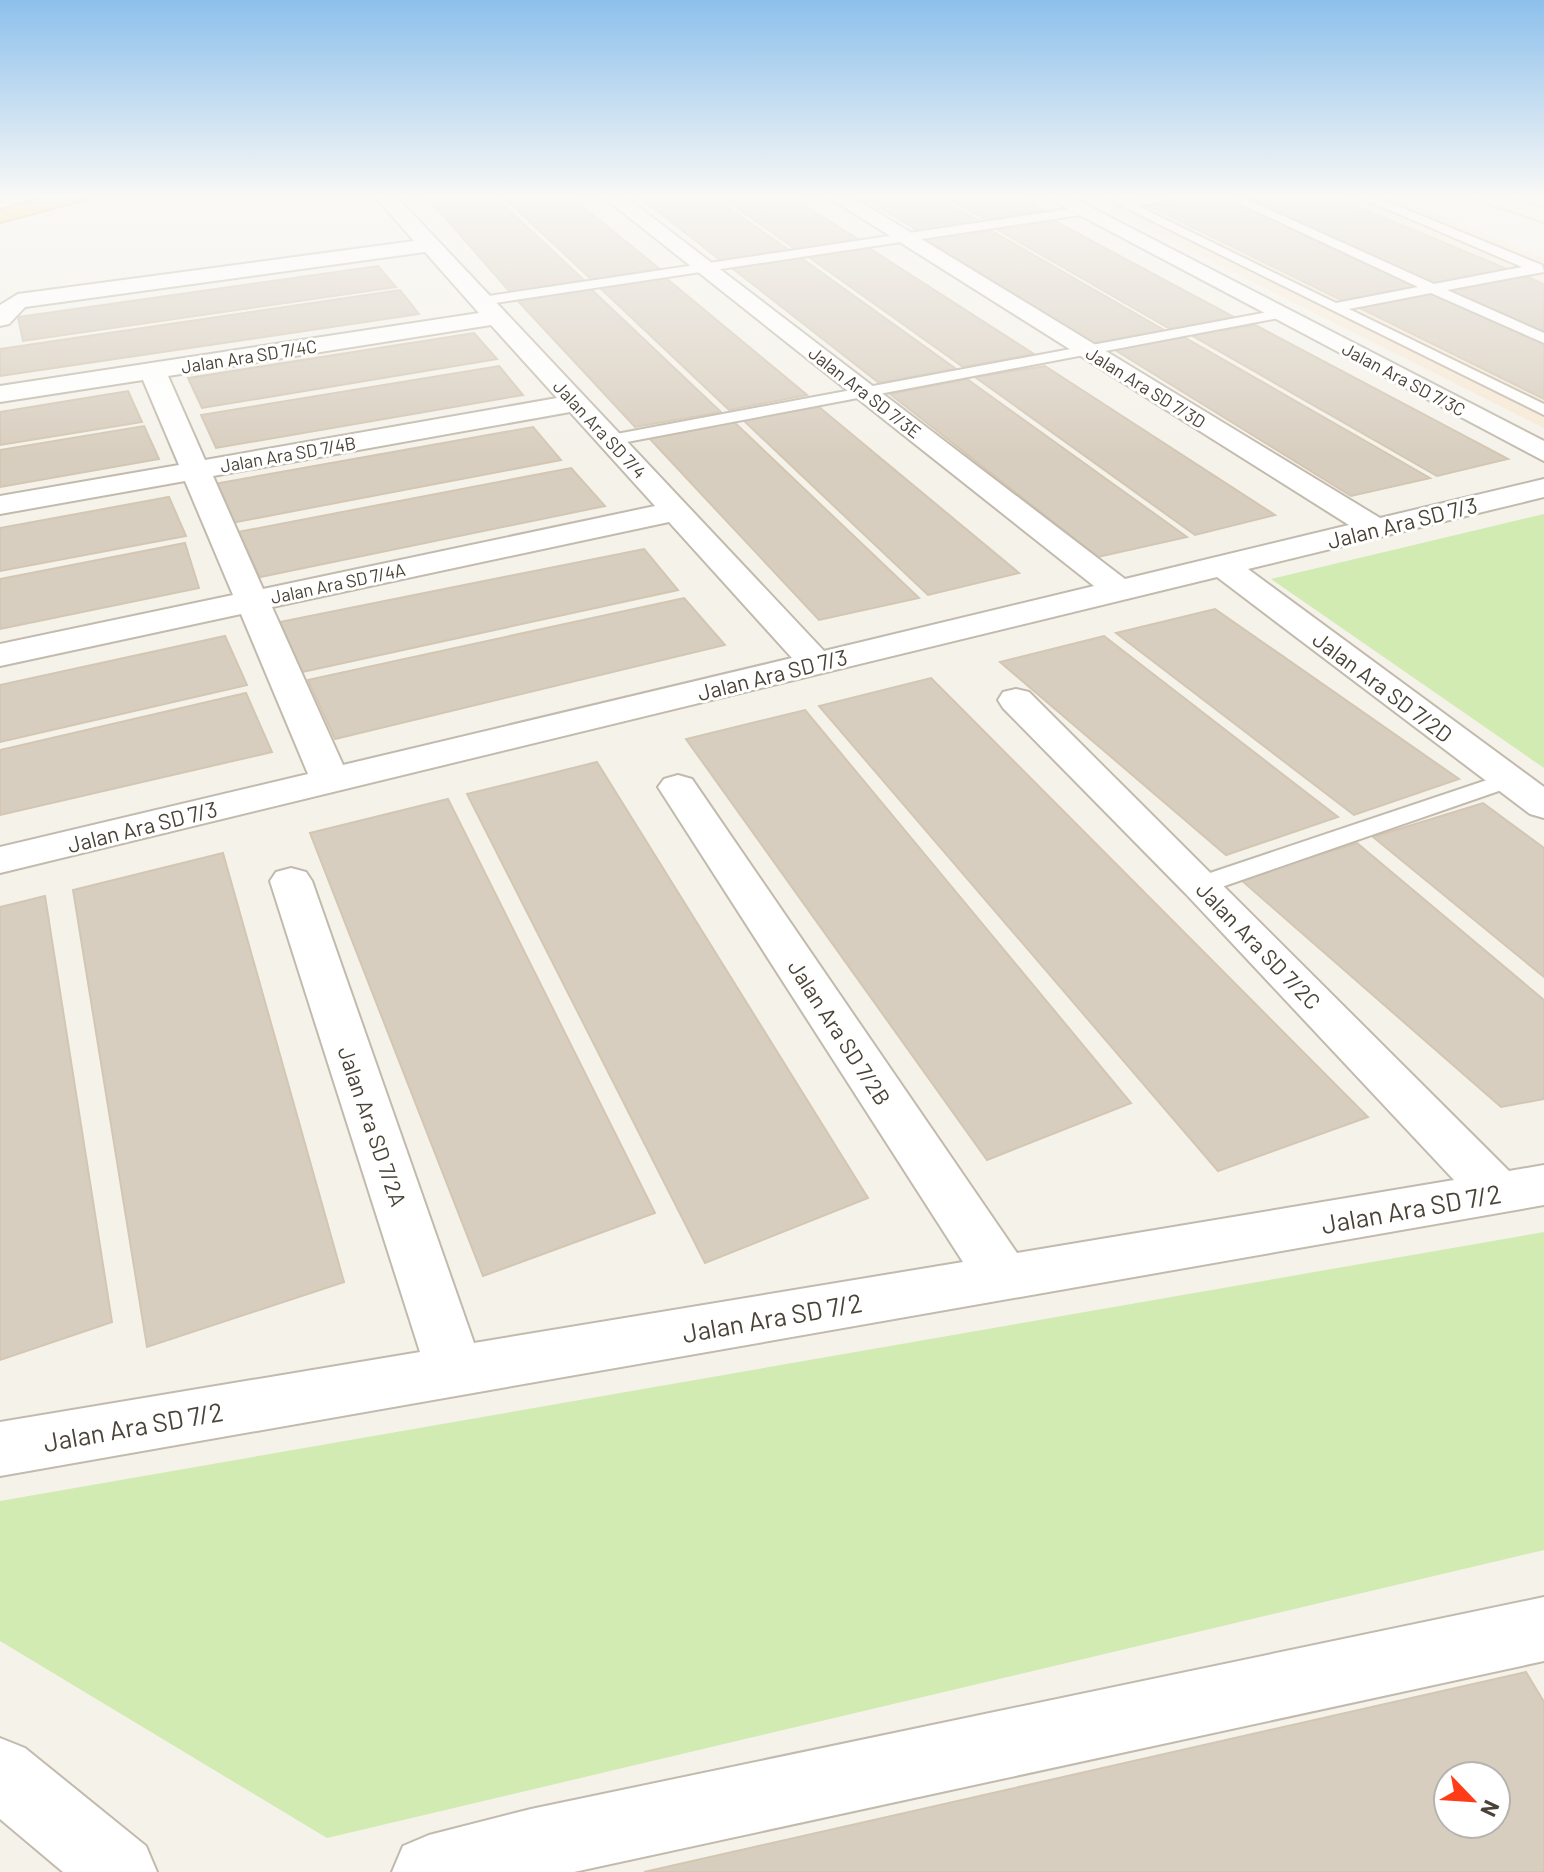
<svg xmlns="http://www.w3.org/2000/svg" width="1544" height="1872" viewBox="0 0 1544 1872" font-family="Barlow,sans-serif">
<rect width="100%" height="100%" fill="#f5f2ea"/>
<path fill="#f7e9d5" d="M1080,195H1392L1544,258V428Z"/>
<g fill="#d1ebb2">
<path d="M1544,514V768L1271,579Z"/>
<path d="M1544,1232V1550L327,1838L0,1641V1501Z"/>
</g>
<g fill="#d8cebf" stroke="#d3c6b2" stroke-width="2" fill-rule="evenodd">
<path d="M443,195H493L585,281L510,292L427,197Z"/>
<path d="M501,195H568L660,269L592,280Z"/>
<path d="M637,195H711L789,250L720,260Z"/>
<path d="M719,195H788L858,239L795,249Z"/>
<path d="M860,195H933L981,222L918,231Z"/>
<path d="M942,195H1013L1045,211L987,220Z"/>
<path d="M1222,195L1418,286L1343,301L1149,206Z"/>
<path d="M1241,195H1330L1507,269L1436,286Z"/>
<path d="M1051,219L1234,317L1170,329L993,227Z"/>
<path d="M987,228L1164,330L1094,343L924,238Z"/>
<path d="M869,248L1034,354L963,367L807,256Z"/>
<path d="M800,257L956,369L879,383L732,268Z"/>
<path d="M378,266L396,287L23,341L18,317Z"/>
<path d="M1520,274L1544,284V334L1447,289Z"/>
<path d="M666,278L807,395L729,410L599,287Z"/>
<path d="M591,289L721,412L635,427L517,300Z"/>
<path d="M1433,289L1544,343V399L1358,307Z"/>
<path d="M400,290L419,314L0,376V349Z"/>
<path d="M1255,325L1508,459L1437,476L1191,335Z"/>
<path d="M474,333L497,359L202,408L188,378Z"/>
<path d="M1184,337L1430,478L1351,496L1115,350Z"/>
<path d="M499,366L523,395L216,448L201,415Z"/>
<path d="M1045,366L1275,515L1195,535L975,377Z"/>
<path d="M967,379L1187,537L1098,557L890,394Z"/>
<path d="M128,391L142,422L0,445V412Z"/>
<path d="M819,407L1019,573L928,595L742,419Z"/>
<path d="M733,421L919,598L819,620L648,437Z"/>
<path d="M144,426L159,459L0,487V450Z"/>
<path d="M533,427L561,460L231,523L214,484Z"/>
<path d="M571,468L605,506L260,577L238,532Z"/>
<path d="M169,497L186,536L0,571V528Z"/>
<path d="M185,543L199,588L0,629V579Z"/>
<path d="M644,549L678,590L302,672L280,622Z"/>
<path d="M684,598L725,645L335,739L308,680Z"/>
<path d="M1215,609L1459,779L1354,815L1116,633Z"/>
<path d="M225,636L247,685L0,742V685Z"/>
<path d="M1104,636L1338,817L1226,855L1000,662Z"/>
<path d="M931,678L1368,1117L1218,1171L819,706Z"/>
<path d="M246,693L272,752L0,815V750Z"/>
<path d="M805,710L1131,1103L987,1160L686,739Z"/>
<path d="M597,762L868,1198L705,1263L467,794Z"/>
<path d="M448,799L655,1213L483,1276L310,833Z"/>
<path d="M1483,803L1544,848V977L1373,837Z"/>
<path d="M1357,843L1544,1000V1099L1501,1107L1240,879Z"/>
<path d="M223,853L344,1282L147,1347L73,890Z"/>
<path d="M45,896L112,1322L0,1360V907Z"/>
<path d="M1526,1672L1544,1702V1872H644ZM1448,1776H1496V1824H1448Z"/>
</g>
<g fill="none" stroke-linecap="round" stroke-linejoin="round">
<defs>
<g id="service">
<path d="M1100,195H1115L1126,200L1194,195L1138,206L1336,303L1418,287L1222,195H1237L1434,284L1522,267L1355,195H1371L1542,265L1544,272L1447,290L1544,333V343L1431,293L1349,309L1544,404V415Z"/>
<path d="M1083,207L1089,211L1087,214L482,305L475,301L482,297Z"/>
<path d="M1279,310L1284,311V317L611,445L603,440L611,435Z"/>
<path d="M1508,773L1516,775L1520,780L1516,785L1210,891H1192L1188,885L1192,879Z"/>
</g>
<g id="minor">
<path d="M374,195H395L824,651L1094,586L601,195H623L1125,579L1349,525L825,195H849L1380,518L1544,479V497L1248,569L1544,787V818L1530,814L1217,577L0,873V847L308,774L241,614L0,666V644L233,595L185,481L0,514V496L179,465L143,380L0,402V386L479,313L425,252L25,307L9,324L0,326V305L18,294L414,241ZM491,325L557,398L205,460L168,376ZM570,412L655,506L263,589L213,476ZM669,522L792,658L343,765L272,607Z"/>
<path d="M1042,195H1067L1544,441V461Z"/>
<path d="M1016,689L1029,692L1509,1171L1544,1165V1205L0,1476V1422L420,1352L270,881L276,872L291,868L306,872L312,881L474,1343L963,1262L658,787L664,779L678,775L692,779L1017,1253L1454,1180L1186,894L1003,708L998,700L1003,692Z"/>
<path d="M1544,1597V1661L574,1872H392L403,1846L429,1835L531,1809Z"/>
<path d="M0,1738L25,1748L146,1846L157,1872H63L0,1819Z"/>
</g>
<path id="secondary" d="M1472,195H1501L1544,209V222L1475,199Z"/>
<path id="motorway" d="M56,195H89L86,199L0,222V210Z"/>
</defs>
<use href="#service" stroke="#c2baac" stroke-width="4"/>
<use href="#minor" stroke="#c2baac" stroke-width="4"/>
<use href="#secondary" stroke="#d7c799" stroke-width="4"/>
<use href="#motorway" stroke="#e4a536" stroke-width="4"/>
<use href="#service" fill="#fff" fill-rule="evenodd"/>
<use href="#minor" fill="#fff" fill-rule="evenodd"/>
<use href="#secondary" fill="#fff3ca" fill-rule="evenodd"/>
<use href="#motorway" fill="#ffcf6b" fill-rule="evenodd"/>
</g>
<linearGradient id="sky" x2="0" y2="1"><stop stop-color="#8dc0ec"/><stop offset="0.43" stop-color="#faf9f6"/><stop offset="1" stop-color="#faf9f6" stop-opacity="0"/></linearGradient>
<rect width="1544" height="457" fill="url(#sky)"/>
<g text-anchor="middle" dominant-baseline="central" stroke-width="6" stroke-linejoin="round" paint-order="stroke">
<g font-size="18" fill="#4a4337" stroke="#fff">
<text transform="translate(249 356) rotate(-9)">Jalan Ara SD 7/4C</text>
<text transform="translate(1404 379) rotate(28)">Jalan Ara SD 7/3C</text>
<text transform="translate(1146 387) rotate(32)">Jalan Ara SD 7/3D</text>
<text transform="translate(865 392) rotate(38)">Jalan Ara SD 7/3E</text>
<text transform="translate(600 429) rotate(47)">Jalan Ara SD 7/4</text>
<text transform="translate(288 454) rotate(-10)">Jalan Ara SD 7/4B</text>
<text transform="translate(338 583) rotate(-12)">Jalan Ara SD 7/4A</text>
</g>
<g font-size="22" fill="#4a4337" stroke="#fff">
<text transform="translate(1402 522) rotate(-14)">Jalan Ara SD 7/3</text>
<text transform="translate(772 674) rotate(-14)">Jalan Ara SD 7/3</text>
<text transform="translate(1383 686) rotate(37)">Jalan Ara SD 7/2D</text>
<text transform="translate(142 826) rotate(-14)">Jalan Ara SD 7/3</text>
<text transform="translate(1259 945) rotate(46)">Jalan Ara SD 7/2C</text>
<text transform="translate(840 1032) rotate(57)">Jalan Ara SD 7/2B</text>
<text transform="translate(373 1126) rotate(71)">Jalan Ara SD 7/2A</text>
</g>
<g font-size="26" fill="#4a4337" stroke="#fff">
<text transform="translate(1411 1208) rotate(-10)">Jalan Ara SD 7/2</text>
<text transform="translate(772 1317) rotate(-10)">Jalan Ara SD 7/2</text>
<text transform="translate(133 1426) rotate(-10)">Jalan Ara SD 7/2</text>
</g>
</g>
<g transform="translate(1472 1800) rotate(115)"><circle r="38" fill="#ffffff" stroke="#b7b4af" stroke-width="2"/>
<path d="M0-6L14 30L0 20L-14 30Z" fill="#ff3c17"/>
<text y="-12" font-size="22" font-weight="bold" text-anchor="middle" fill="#4a4337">N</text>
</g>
</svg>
